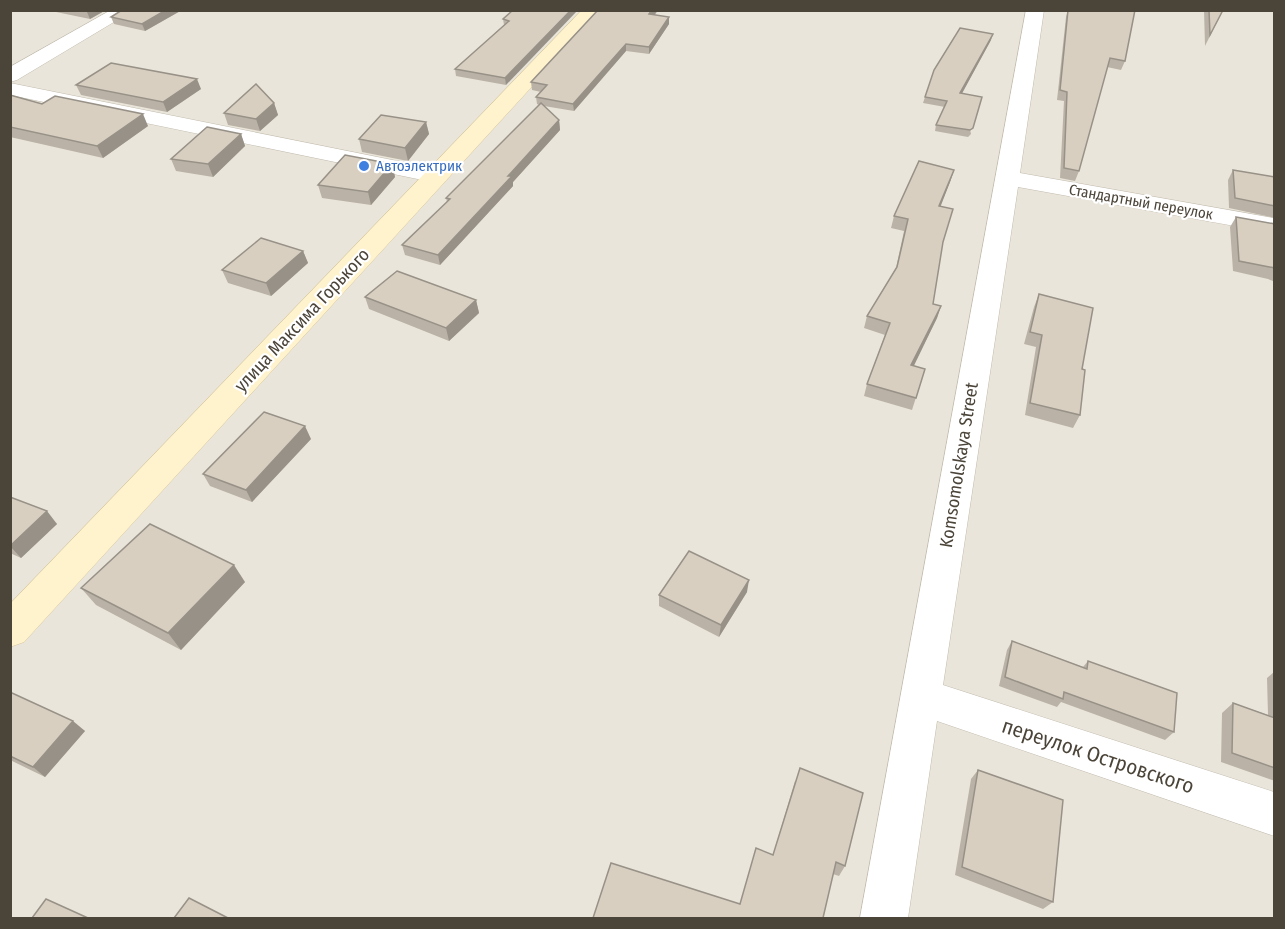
<svg xmlns="http://www.w3.org/2000/svg" width="1285" height="929" viewBox="0 0 1285 929" font-family="'Fira Sans Condensed',sans-serif">
<rect width="100%" height="100%" fill="#f6f3ec"/>
<rect fill="#eae5da" x="11" y="11" width="1263" height="907"/>
<g fill="none" stroke-linecap="round" stroke-linejoin="round">
<defs>
<g id="street">
<path d="M111,10H134L17,80L10,82V67Z"/>
<path d="M1026,10H1044L1020,173L1274,218V233L1018,187L943,685L1274,792V836L937,721L908,918H860Z"/>
<path d="M10,83L437,169L445,171L449,176L445,181L437,183L10,95Z"/>
</g>
<path id="secondary" d="M582,10H602L24,642L10,647V604Z"/>
</defs>
<use href="#street" stroke="#c2bbae" stroke-width="1"/>
<use href="#secondary" stroke="#d6c79b" stroke-width="1"/>
<use href="#street" fill="#fff" fill-rule="evenodd"/>
<use href="#secondary" fill="#fff3cd" fill-rule="evenodd"/>
</g>
<g fill="#bab2a6">
<path d="M55,10H106L90,19L56,12Z"/>
<path d="M182,10L145,31L114,24L111,17Z"/>
<path d="M513,10L506,85L456,76L455,69L504,25L503,19Z"/>
<path d="M598,10H658L655,15L669,24L649,54L626,51L574,111L544,106L559,120L560,130L513,182V186L440,265L405,255L402,245L447,202L446,198L539,105L537,104L536,97L541,92L532,90L531,82Z"/>
<path d="M1068,10H1135L1125,61L1121,70L1107,67L1079,171L1075,181L1060,178L1064,101L1057,100L1066,17Z"/>
<path d="M1204,10H1223L1205,46Z"/>
<path d="M991,40L962,93L971,134L968,137L935,131L936,125L945,107L923,103L925,97Z"/>
<path d="M76,85L201,89L167,112L81,95Z"/>
<path d="M10,95L42,104L148,126L103,158L10,137Z"/>
<path d="M274,103L278,115L260,131L228,125L224,113Z"/>
<path d="M426,122L429,134L408,161L362,152L359,139Z"/>
<path d="M241,134L245,146L213,177L176,171L171,159Z"/>
<path d="M392,164L395,177L371,205L322,198L318,185Z"/>
<path d="M954,170L950,182L940,207L943,242L933,304L941,306L937,318L913,366L925,369L912,410L864,396L867,384L885,335L864,328L867,316L896,268L904,231L891,228L894,216Z"/>
<path d="M1233,170L1275,177V218L1229,208L1228,180Z"/>
<path d="M1236,217L1275,224V282L1268,279L1233,271L1230,227Z"/>
<path d="M303,251L308,263L271,296L228,283L222,270Z"/>
<path d="M1039,294L1082,369L1080,415L1073,428L1025,415L1036,347L1024,344L1034,307Z"/>
<path d="M365,297L476,300L479,313L449,341L369,309Z"/>
<path d="M311,439L252,502L210,486L203,474Z"/>
<path d="M10,497L57,524L21,558L10,553Z"/>
<path d="M245,582L181,650L96,605L81,588Z"/>
<path d="M747,592L719,637L659,606V595Z"/>
<path d="M1012,641L1083,667L1088,661L1174,732L1165,740L1061,702L1057,707L999,686L1007,650Z"/>
<path d="M1275,671V781L1221,762L1222,713L1233,703L1268,715L1267,678Z"/>
<path d="M10,694L85,731L45,777L10,760Z"/>
<path d="M978,770L1053,902L1043,909L955,875L971,779Z"/>
<path d="M795,781L845,866L839,876L773,855Z"/>
</g>
<g fill="#979187">
<path d="M89,10H106L90,19L87,12Z"/>
<path d="M166,10H182L145,31L142,24Z"/>
<path d="M571,10H578L506,85L505,78Z"/>
<path d="M652,10H658L649,21V14Z"/>
<path d="M669,17V24L649,54V47Z"/>
<path d="M993,34L991,40L959,99L960,93Z"/>
<path d="M626,44V51L574,111L573,104Z"/>
<path d="M197,79L201,89L167,112L163,102Z"/>
<path d="M274,103L278,115L260,131L256,119Z"/>
<path d="M143,114L148,126L103,158L97,146Z"/>
<path d="M559,120L560,130L513,182V186L440,265L438,255L508,176Z"/>
<path d="M426,122L429,134L408,161L405,148Z"/>
<path d="M241,134L245,146L213,177L208,164Z"/>
<path d="M392,164L395,177L371,205L368,192Z"/>
<path d="M954,170L950,182L936,218L939,206Z"/>
<path d="M303,251L308,263L271,296L266,283Z"/>
<path d="M476,300L479,313L449,341L446,328Z"/>
<path d="M941,306L937,318L908,378L911,365Z"/>
<path d="M305,426L311,439L252,502L246,490Z"/>
<path d="M47,511L57,524L21,558L10,546Z"/>
<path d="M234,565L245,582L181,650L168,633Z"/>
<path d="M749,580L747,592L719,637L721,625Z"/>
<path d="M73,721L85,731L45,777L33,767Z"/>
</g>
<g fill="#d8cfc1" stroke="#979187" stroke-width="1.5">
<path d="M122,10H166L142,24L111,17Z"/>
<path d="M513,10H571L505,78L455,69L509,21L503,19Z"/>
<path d="M598,10H652L649,14L669,17L649,47L626,44L573,104L536,97L547,85L531,82Z"/>
<path d="M1068,10H1135L1125,61L1110,58L1079,171L1064,168L1067,92L1060,90Z"/>
<path d="M1209,10H1223L1210,35Z"/>
<path d="M960,28L993,34L960,93L982,97L973,128L970,130L936,125L947,101L925,97L934,70Z"/>
<path d="M111,63L197,79L163,102L76,85Z"/>
<path d="M256,84L274,103L256,119L224,113Z"/>
<path d="M10,95L42,104L55,96L143,114L97,146L10,127Z"/>
<path d="M541,103L559,120L508,176H512L438,255L402,245L450,199L446,198Z"/>
<path d="M381,115L426,122L405,148L359,139Z"/>
<path d="M207,127L241,134L208,164L171,159Z"/>
<path d="M345,155L392,164L368,192L318,185Z"/>
<path d="M919,161L954,170L939,206L953,209L943,242L933,304L941,306L911,365L925,369L916,398L867,384L890,323L867,316L897,267L908,219L894,216Z"/>
<path d="M1233,170L1275,177V206L1235,198Z"/>
<path d="M1236,217L1275,224V268L1239,261Z"/>
<path d="M261,238L303,251L266,283L222,270Z"/>
<path d="M397,271L476,300L446,328L365,297Z"/>
<path d="M1039,294L1093,308L1082,369L1085,370L1080,415L1030,403L1042,335L1030,332Z"/>
<path d="M264,412L305,426L246,490L203,474Z"/>
<path d="M10,497L47,511L10,546Z"/>
<path d="M150,524L234,565L168,633L81,588Z"/>
<path d="M689,551L749,580L721,625L659,595Z"/>
<path d="M1012,641L1087,669L1088,661L1177,693L1174,732L1064,692L1063,699L1005,677Z"/>
<path d="M12,693L73,721L33,767L10,756V694Z"/>
<path d="M1233,703L1275,718V768L1232,753Z"/>
<path d="M800,768L863,793L845,866L836,862L823,918H593L611,863L740,904L756,848L773,855Z"/>
<path d="M978,770L1063,800L1053,902L962,867Z"/>
<path d="M189,898L228,918H174Z"/>
<path d="M46,899L88,918H32Z"/>
</g>
<circle fill="#3f7fe0" stroke="#fff" stroke-width="2" cx="364" cy="166" r="6"/>
<g text-anchor="middle" dominant-baseline="central" stroke-width="4.5" stroke-linejoin="round" paint-order="stroke">
<g font-size="15" fill="#366cbe" stroke="#fff" text-anchor="start">
<text x="376" y="166">Автоэлектрик</text>
</g>
<g font-size="15" fill="#4b4439" stroke="#fff">
<text transform="translate(1141 202) rotate(10)">Стандартный переулок</text>
</g>
<g font-size="18" fill="#4b4439" stroke="#fff">
<text transform="translate(302 320) rotate(-47)">улица Максима Горького</text>
<text transform="translate(959 465) rotate(-81)">Komsomolskaya Street</text>
</g>
<g font-size="21" fill="#4b4439" stroke="#fff">
<text transform="translate(1098 756) rotate(18)">переулок Островского</text>
</g>
</g>
<rect width="1285" height="929" fill="none" stroke="#4b4439" stroke-width="24"/>
</svg>
